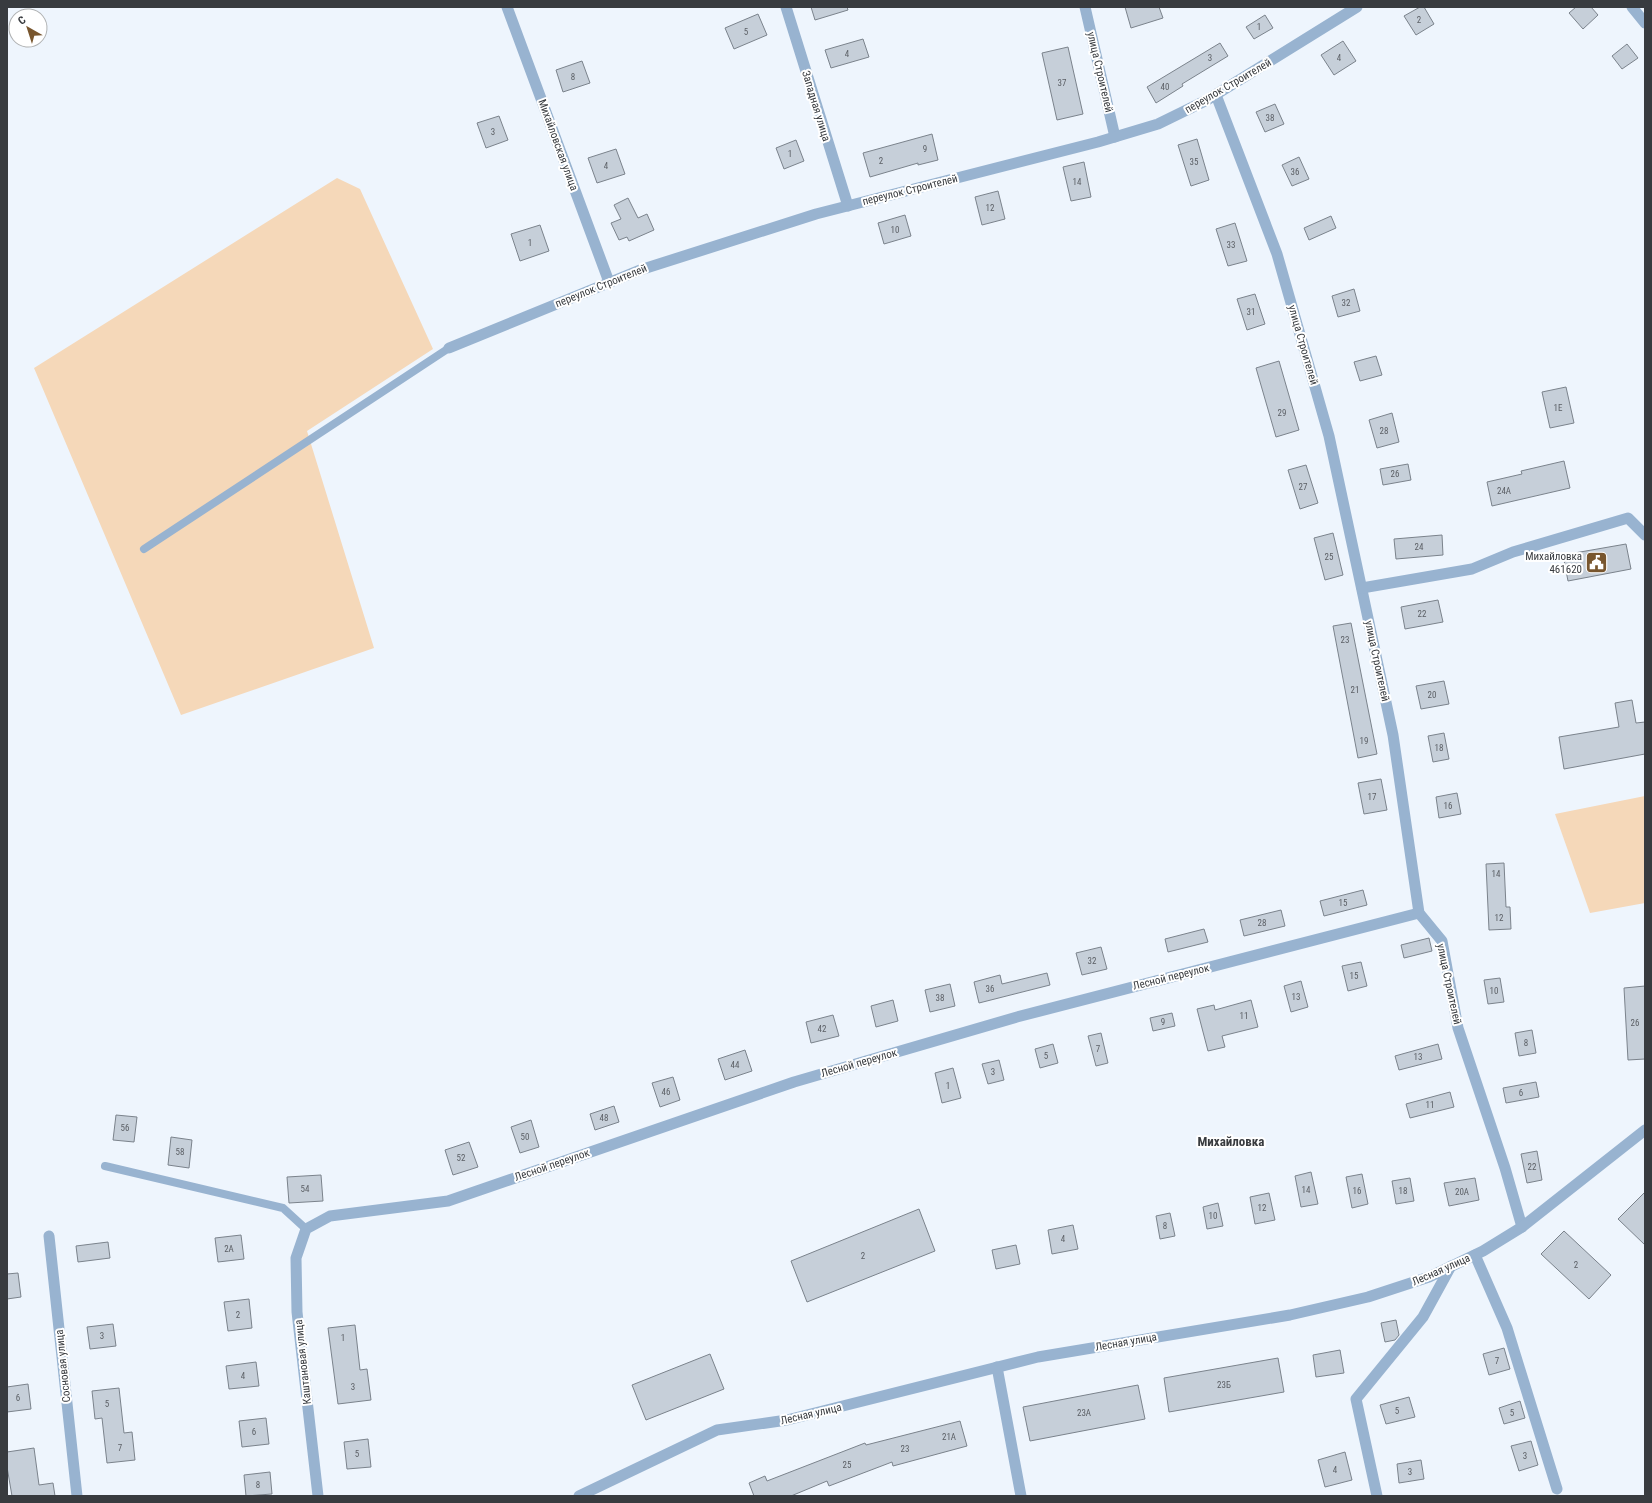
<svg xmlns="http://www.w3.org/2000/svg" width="1652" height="1503" viewBox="0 0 1652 1503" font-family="'Roboto Condensed',sans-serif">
<rect width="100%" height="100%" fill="#eef5fd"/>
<g fill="#f5d8b9">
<path d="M337,178L360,189L433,349L307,431L374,648L181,715L34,368Z"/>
<path d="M1645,796V903L1590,913L1555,814Z"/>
</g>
<g fill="#c6cfd9" stroke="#7b838c">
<path d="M811,7H847L848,10L815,20Z"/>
<path d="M1125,7H1159L1163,18L1131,28Z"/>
<path d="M1420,7H1424L1434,24L1416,35L1404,16Z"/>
<path d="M1576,7H1591L1598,15L1583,29L1569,13Z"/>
<path d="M758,14L767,35L734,49L725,28Z"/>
<path d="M1265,15L1273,28L1254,39L1246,27Z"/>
<path d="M863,39L869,57L831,68L825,50Z"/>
<path d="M1343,41L1356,61L1334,75L1321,55Z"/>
<path d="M1220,43L1228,56L1182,84L1183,86L1156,103L1147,87Z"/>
<path d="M1627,44L1638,58L1622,69L1612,56Z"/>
<path d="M1068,47L1083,114L1057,120L1042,53Z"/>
<path d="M582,61L590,83L563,92L556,70Z"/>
<path d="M1275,104L1284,124L1265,132L1256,112Z"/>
<path d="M499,116L508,140L486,148L477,123Z"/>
<path d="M932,134L938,160L918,165V163L870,177L863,153Z"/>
<path d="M1197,139L1209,180L1191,186L1178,145Z"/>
<path d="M796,140L804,161L784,169L776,148Z"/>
<path d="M616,149L625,174L597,183L588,158Z"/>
<path d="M1299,157L1309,179L1292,186L1282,165Z"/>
<path d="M1084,162L1091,197L1071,201L1063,167Z"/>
<path d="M998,191L1005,219L982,225L975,197Z"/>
<path d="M628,198L638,218L647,214L654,230L629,241L627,237L619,240L611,223L621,219L614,205Z"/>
<path d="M905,215L911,236L884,244L878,223Z"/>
<path d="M1331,216L1336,228L1309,240L1304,228Z"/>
<path d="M1235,223L1247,261L1228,266L1216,229Z"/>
<path d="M540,225L549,251L520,261L511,234Z"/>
<path d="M1354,289L1360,311L1338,317L1332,296Z"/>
<path d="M1255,294L1265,324L1247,330L1237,299Z"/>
<path d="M1376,356L1382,375L1360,381L1354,362Z"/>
<path d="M1279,361L1299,430L1276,437L1256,368Z"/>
<path d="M1566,387L1574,423L1550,428L1542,392Z"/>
<path d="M1392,413L1399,442L1377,448L1369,420Z"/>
<path d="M1564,461L1570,488L1492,506L1487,482L1522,474L1521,471Z"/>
<path d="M1408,464L1411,480L1383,485L1380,469Z"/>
<path d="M1306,465L1318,503L1300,509L1288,470Z"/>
<path d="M1333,533L1343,575L1325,580L1314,538Z"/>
<path d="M1442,535L1443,555L1396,559L1394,539Z"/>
<path d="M1626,544L1631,569L1568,581L1563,555Z"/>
<path d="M1438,600L1443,622L1405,629L1401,607Z"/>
<path d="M1351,623L1377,754L1358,758L1333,626Z"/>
<path d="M1444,681L1449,704L1421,709L1416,686Z"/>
<path d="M1632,700L1636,723L1645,722V754L1564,769L1559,737L1619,727L1615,703Z"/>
<path d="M1444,733L1449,759L1433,762L1428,736Z"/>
<path d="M1381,779L1387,810L1364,814L1358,783Z"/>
<path d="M1457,793L1461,814L1439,818L1436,797Z"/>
<path d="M1504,863L1506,907H1510L1511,929L1489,930L1486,864Z"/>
<path d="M1363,890L1367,905L1324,916L1320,901Z"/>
<path d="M1281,910L1285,926L1244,936L1240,920Z"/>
<path d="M1204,929L1208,942L1168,952L1165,939Z"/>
<path d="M1429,938L1432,951L1404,958L1401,945Z"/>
<path d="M1101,947L1107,969L1082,975L1076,953Z"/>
<path d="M1361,962L1367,986L1348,991L1342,966Z"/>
<path d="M1047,973L1050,985L979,1003L974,982L1000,975L1002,984Z"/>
<path d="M1500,978L1504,1002L1488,1004L1484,980Z"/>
<path d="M1301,981L1308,1007L1291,1012L1284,986Z"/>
<path d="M950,984L955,1006L930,1012L925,990Z"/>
<path d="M1645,986V1059L1628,1060L1624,988Z"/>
<path d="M893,1000L898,1021L876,1027L871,1006Z"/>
<path d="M1251,1000L1258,1027L1222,1036L1225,1047L1208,1051L1197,1009L1214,1005L1215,1010Z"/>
<path d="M1172,1013L1175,1026L1153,1031L1150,1018Z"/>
<path d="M833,1015L839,1036L811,1043L806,1022Z"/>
<path d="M1532,1030L1536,1053L1519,1056L1515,1033Z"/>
<path d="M1101,1033L1108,1063L1096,1066L1088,1036Z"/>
<path d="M1053,1044L1058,1063L1040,1068L1035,1049Z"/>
<path d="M1438,1044L1442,1059L1399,1070L1395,1056Z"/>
<path d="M745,1050L752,1071L725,1080L718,1059Z"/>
<path d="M999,1060L1004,1080L988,1084L982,1064Z"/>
<path d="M953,1068L961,1098L942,1103L935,1073Z"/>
<path d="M673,1077L680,1100L660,1107L652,1083Z"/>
<path d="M1536,1082L1539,1097L1506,1103L1503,1088Z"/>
<path d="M1450,1092L1454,1107L1410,1118L1406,1104Z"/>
<path d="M614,1106L619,1122L595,1130L590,1114Z"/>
<path d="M116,1115L137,1117L134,1142L113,1140Z"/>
<path d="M531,1120L539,1147L520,1153L511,1127Z"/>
<path d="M171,1137L192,1140L189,1168L168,1165Z"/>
<path d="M469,1142L478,1167L453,1175L445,1150Z"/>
<path d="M1537,1151L1542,1180L1527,1183L1521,1154Z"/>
<path d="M1311,1172L1318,1204L1301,1207L1295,1176Z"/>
<path d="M1362,1174L1368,1204L1352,1208L1346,1177Z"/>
<path d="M321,1175L323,1201L289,1203L287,1177Z"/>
<path d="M1410,1178L1414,1201L1396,1204L1392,1181Z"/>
<path d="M1475,1178L1479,1200L1449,1206L1444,1183Z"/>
<path d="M1645,1192V1245L1618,1219Z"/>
<path d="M1269,1193L1275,1220L1255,1224L1250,1197Z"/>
<path d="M1218,1203L1223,1226L1207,1229L1203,1207Z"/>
<path d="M919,1209L935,1251L807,1302L791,1261Z"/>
<path d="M1170,1213L1175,1236L1160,1239L1156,1216Z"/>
<path d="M1073,1225L1078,1249L1052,1254L1048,1230Z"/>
<path d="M1564,1231L1611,1275L1589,1299L1541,1254Z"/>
<path d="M241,1235L244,1259L218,1262L215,1238Z"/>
<path d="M108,1242L110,1258L78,1262L76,1246Z"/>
<path d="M1016,1245L1020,1264L996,1269L992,1250Z"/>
<path d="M18,1273L21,1297L7,1299V1274Z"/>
<path d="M249,1299L252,1328L228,1331L224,1302Z"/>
<path d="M1396,1320L1399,1335L1395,1340L1385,1342L1381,1323Z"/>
<path d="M113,1324L116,1346L90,1349L87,1327Z"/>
<path d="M355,1325L360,1370L367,1369L371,1400L338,1404L328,1328Z"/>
<path d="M1504,1348L1510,1369L1489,1375L1483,1354Z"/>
<path d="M1340,1350L1344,1373L1316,1377L1313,1355Z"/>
<path d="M710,1354L724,1389L646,1420L632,1385Z"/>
<path d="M1278,1358L1284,1392L1169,1412L1164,1378Z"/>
<path d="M256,1362L259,1386L229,1389L226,1366Z"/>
<path d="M28,1384L31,1409L7,1412V1387Z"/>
<path d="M1138,1385L1145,1419L1030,1441L1023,1407Z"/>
<path d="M119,1388L124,1433L132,1432L135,1460L107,1463L102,1418L95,1419L92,1391Z"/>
<path d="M1409,1397L1415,1417L1386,1424L1380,1405Z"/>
<path d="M1520,1401L1525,1418L1504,1424L1499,1408Z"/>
<path d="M266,1418L269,1444L242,1447L239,1421Z"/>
<path d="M960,1421L967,1446L893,1466L892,1462L829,1486L827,1481L791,1496H754L749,1483L765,1476L767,1481L865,1443L866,1445Z"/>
<path d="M368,1439L371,1467L347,1469L344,1442Z"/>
<path d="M1531,1441L1538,1465L1519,1471L1511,1446Z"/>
<path d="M34,1448L39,1485L53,1483L55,1496H12L7,1467V1452Z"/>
<path d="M1345,1452L1352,1480L1325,1487L1318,1460Z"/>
<path d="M1421,1460L1424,1479L1399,1483L1397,1464Z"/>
<path d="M270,1472L272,1494L246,1496L244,1475Z"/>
</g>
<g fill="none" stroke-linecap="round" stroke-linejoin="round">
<g stroke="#98b3d0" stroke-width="8">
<path d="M144,549L449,348"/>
<path d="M105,1166L283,1208L306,1229"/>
</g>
<g stroke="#98b3d0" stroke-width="11">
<path d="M507,7L609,282"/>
<path d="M786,7L848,206"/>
<path d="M1085,7L1115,137"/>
<path d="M1632,7L1645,23"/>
<path d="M1216,95L1277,254L1329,436L1393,735L1419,913L1442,941L1458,1028L1505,1168L1522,1227"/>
<path d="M449,348L640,270L816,214L1098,142L1158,124L1207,100L1357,7"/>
<path d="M1362,588L1472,569L1513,552L1628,518L1645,535"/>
<path d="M49,1236L77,1496"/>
<path d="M1475,1255L1507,1328L1557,1489"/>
<path d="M997,1367L1021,1496"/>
<path d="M318,1496L297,1312L296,1258L306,1229L330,1216L448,1201L794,1082L1017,1017L1419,913"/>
<path d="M579,1496L717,1430L787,1420L1038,1357L1290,1315L1368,1297L1429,1277L1483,1251L1522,1227L1645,1130"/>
<path d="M1377,1496L1356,1399L1423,1317L1451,1266"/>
</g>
</g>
<defs>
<symbol id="civic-square" viewBox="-11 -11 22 22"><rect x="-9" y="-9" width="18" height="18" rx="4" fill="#78562e" stroke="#fff"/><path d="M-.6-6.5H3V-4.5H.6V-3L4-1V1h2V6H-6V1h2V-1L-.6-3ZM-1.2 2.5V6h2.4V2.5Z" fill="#fff"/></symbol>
</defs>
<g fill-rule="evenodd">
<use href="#civic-square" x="1584" y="550" width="25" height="25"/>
</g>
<g text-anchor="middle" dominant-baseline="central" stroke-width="4" stroke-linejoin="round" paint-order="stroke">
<g font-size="9" fill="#5c6066">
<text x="1419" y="20">2</text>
<text x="1259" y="27">1</text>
<text x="746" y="32">5</text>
<text x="847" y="54">4</text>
<text x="1210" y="58">3</text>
<text x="1339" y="58">4</text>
<text x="573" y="77">8</text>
<text x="1062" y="83">37</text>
<text x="1165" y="87">40</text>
<text x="1270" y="118">38</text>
<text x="493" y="132">3</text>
<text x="925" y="149">9</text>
<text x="790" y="154">1</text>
<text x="881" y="161">2</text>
<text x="1194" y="162">35</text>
<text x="606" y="166">4</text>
<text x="1295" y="172">36</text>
<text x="1077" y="182">14</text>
<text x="990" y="208">12</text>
<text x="895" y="230">10</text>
<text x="530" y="243">1</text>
<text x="1231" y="245">33</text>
<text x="1346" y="303">32</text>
<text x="1251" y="312">31</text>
<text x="1558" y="408">1Е</text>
<text x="1282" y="413">29</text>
<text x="1384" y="431">28</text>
<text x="1395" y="474">26</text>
<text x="1303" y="487">27</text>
<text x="1504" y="491">24А</text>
<text x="1419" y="547">24</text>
<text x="1329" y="557">25</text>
<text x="1422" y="614">22</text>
<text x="1345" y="640">23</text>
<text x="1355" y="690">21</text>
<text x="1432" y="695">20</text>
<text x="1364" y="741">19</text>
<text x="1439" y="748">18</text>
<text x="1372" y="797">17</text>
<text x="1448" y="806">16</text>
<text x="1496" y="874">14</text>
<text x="1343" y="903">15</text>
<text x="1499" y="918">12</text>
<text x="1262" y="923">28</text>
<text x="1092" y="961">32</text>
<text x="1354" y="976">15</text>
<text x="990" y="989">36</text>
<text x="1494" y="991">10</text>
<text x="1296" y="997">13</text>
<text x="940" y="998">38</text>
<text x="1244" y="1016">11</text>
<text x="1163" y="1022">9</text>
<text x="1635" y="1023">26</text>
<text x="822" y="1029">42</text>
<text x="1526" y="1043">8</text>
<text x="1098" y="1049">7</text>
<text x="1046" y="1056">5</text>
<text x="1418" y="1057">13</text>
<text x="735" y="1065">44</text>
<text x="993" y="1072">3</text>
<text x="948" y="1086">1</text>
<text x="666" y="1092">46</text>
<text x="1521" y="1093">6</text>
<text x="1430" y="1105">11</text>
<text x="604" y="1118">48</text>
<text x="125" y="1128">56</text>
<text x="525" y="1137">50</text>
<text x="180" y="1152">58</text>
<text x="461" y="1158">52</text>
<text x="1532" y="1167">22</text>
<text x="305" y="1189">54</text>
<text x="1306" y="1190">14</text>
<text x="1357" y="1191">16</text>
<text x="1403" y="1191">18</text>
<text x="1462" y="1192">20А</text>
<text x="1262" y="1208">12</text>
<text x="1213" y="1216">10</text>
<text x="1165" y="1226">8</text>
<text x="1063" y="1239">4</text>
<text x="229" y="1249">2А</text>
<text x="863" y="1256">2</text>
<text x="1576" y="1265">2</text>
<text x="238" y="1315">2</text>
<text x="102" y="1336">3</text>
<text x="343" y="1338">1</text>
<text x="1497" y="1361">7</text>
<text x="243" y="1376">4</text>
<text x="1224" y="1385">23Б</text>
<text x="353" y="1387">3</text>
<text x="18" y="1398">6</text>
<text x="107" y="1404">5</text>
<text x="1397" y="1411">5</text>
<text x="1084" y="1413">23А</text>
<text x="1512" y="1413">5</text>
<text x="254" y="1432">6</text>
<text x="949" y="1437">21А</text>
<text x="120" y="1448">7</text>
<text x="905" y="1449">23</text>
<text x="357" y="1454">5</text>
<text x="1525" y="1456">3</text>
<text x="847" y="1465">25</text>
<text x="1335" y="1470">4</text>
<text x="1410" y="1472">3</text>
<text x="258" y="1485">8</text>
</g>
<g font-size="11" fill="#383b3f" stroke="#fff">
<text transform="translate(1100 72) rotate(77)">улица Строителей</text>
<text transform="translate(1228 86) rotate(-30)">переулок Строителей</text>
<text transform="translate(816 106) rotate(73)">Западная улица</text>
<text transform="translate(558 145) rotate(70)">Михайловская улица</text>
<text transform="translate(910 190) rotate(-14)">переулок Строителей</text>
<text transform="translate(601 286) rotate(-22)">переулок Строителей</text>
<text transform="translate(1303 345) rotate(74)">улица Строителей</text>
<text transform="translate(1377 661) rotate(78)">улица Строителей</text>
<text transform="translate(1171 977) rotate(-14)">Лесной переулок</text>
<text transform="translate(1449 984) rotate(78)">улица Строителей</text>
<text transform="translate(859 1063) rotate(-16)">Лесной переулок</text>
<text transform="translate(552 1165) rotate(-19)">Лесной переулок</text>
<text transform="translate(1441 1270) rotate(-24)">Лесная улица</text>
<text transform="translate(1126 1342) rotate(-10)">Лесная улица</text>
<text transform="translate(303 1362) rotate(-96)">Каштановая улица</text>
<text transform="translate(63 1366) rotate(-96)">Сосновая улица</text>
<text transform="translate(811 1414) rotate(-13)">Лесная улица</text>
</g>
<g font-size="11" fill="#383b3f" stroke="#fff" text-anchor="end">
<text x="1582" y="556">Михайловка<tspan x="1582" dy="13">461620</tspan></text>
</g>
<g font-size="13" font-weight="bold" fill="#383b3f" stroke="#fff">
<text x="1231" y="1141">Михайловка</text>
</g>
</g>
<rect width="1652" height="1503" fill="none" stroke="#383b3f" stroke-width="16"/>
<g transform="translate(28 28) rotate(321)"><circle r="19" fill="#ffffff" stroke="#afb1b2"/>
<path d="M0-3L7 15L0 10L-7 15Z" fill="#78562e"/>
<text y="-6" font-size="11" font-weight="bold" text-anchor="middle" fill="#383b3f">С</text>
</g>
</svg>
